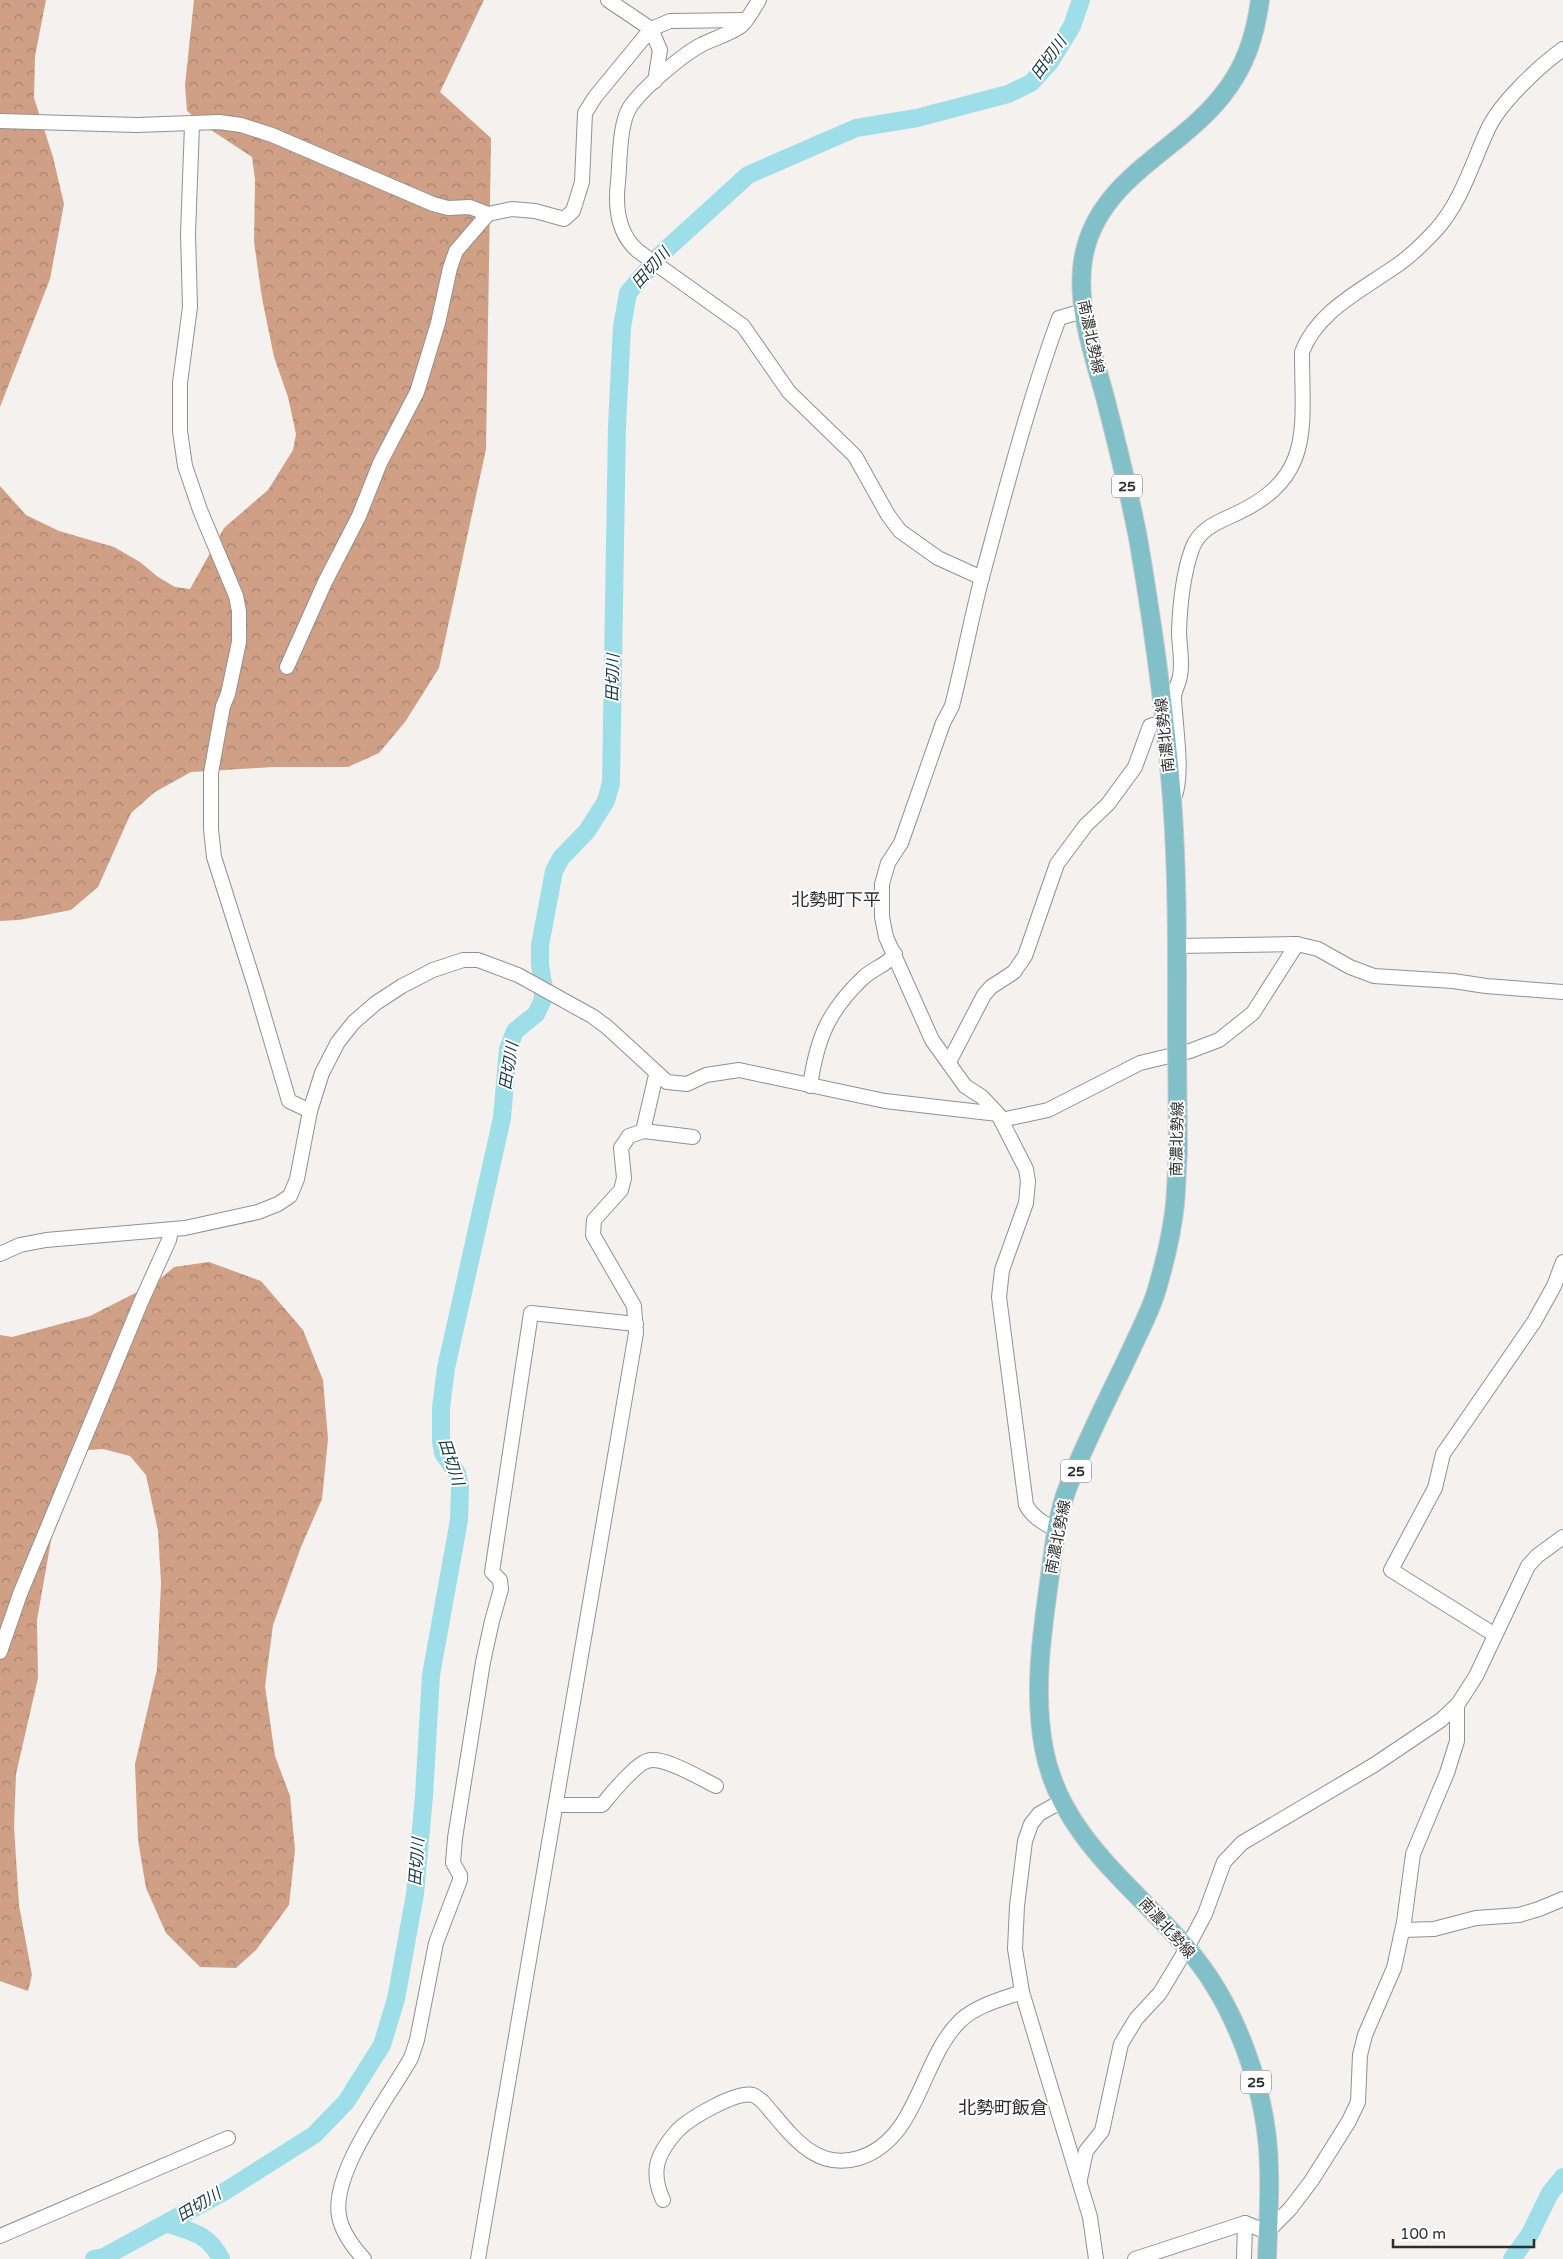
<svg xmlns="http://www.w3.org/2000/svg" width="1563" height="2259" viewBox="0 0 1563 2259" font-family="'Varela Round','Noto Sans JP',sans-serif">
<defs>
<pattern id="forest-crowns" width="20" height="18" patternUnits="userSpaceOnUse" patternTransform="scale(1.25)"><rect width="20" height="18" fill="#cfa086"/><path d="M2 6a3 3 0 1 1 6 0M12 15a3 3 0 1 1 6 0" fill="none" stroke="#a8836e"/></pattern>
</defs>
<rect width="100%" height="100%" fill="#f5f1ef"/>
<g fill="url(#forest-crowns)">
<path d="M0,0H46L35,56L34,98L53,157L64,204L50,279L0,407Z"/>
<path d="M194,0H484L440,92L491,138L486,449L439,668L405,722L379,753L348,767H273L191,772L155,792L131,813L98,887L71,910L19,920L0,921V486L26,515L59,531L114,547L140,562L158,577L175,587L190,589L224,528L268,490L293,450L296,434L288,397L274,357L262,298L254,242L255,180L252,157L208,128L187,111L185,85Z"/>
<path d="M209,1262L261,1281L303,1330L323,1380L328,1439L322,1499L301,1547L273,1625L265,1686L275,1756L290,1796L295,1850L289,1905L256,1950L236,1968L200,1967L166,1933L146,1888L138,1840L135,1764L157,1669L161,1583L158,1531L146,1475L130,1456L103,1449L75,1451L58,1501L37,1620L38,1678L16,1774L14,1827L19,1905L32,1975L28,1991L0,1981V1335L12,1337L90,1316L155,1283L174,1267Z"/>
</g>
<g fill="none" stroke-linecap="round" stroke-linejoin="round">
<g stroke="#9ddee9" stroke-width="18">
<path d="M168,2224C193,2232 208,2234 221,2259"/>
<path d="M94,2259L104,2257L227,2190L314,2135L346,2102L382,2045L396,1999L415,1894L424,1796L431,1675L459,1520L460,1487L457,1473L443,1453L441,1441V1408L446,1368L502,1118L508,1049L515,1031L536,1014L542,1002L544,989L540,965V945L554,871L561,858L587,831L606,801L611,783L617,426L622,327L628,293L658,257L748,175L856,128L917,118L1008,94L1031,83L1050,62L1072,26L1081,0"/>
<path d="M1512,2259L1530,2234L1550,2193L1563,2177"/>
</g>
<defs>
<g id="minor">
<path d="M608,0L651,29L660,50L655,81"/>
<path d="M759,0C754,8 749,18 742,25C733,33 712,39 701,45C682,55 642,89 630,107C619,124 620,162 618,182C615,207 618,234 638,251L743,326L789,392L855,456L888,515L900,531L938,558L982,578"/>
<path d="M0,121L137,125L219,122L241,125L272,135L433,204L448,208L470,207L488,214L512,209L535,211L564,219L573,211L582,182L585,113L595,97L651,29L670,21L746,20"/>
<path d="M192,125L188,234L190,307L180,383V431L185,466L200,510L236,596L239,611V642L228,694L223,706L211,773V829L214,857L255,986L289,1101L310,1111"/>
<path d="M287,667L325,582L359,516L380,463L417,392L438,323L450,268L456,251L488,214"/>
<path d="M1174,798C1184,775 1175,725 1174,698C1174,690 1179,684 1180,676C1183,662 1179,645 1179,631C1180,604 1183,574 1192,549C1198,531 1215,523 1231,516C1315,479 1302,430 1302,352C1317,312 1360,291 1393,268C1409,258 1423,244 1436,230C1462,201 1472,163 1488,129C1500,103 1539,66 1563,49"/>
<path d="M1176,946L1297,944L1318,949L1350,967L1374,976L1453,981L1486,986L1563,992"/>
<path d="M949,1062L984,995L991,987L1014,972L1025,956L1057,864L1086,825L1108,804L1135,767L1150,726L1164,722"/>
<path d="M810,1086C817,1038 828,1011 864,977C874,968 887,965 895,954"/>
<path d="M1001,1120L1048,1110L1140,1063L1190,1051L1219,1040L1253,1013L1297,944"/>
<path d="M643,1131L656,1075"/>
<path d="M0,1254L20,1245L46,1240L185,1228L258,1212L278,1204L290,1196L297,1179L310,1111L322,1073L338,1042L354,1022L376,1003L402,986L433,970L463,960H478L518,975L592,1016L607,1027L667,1082L687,1084L706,1075L739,1070L885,1101L998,1114"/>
<path d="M1056,1530C1044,1523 1033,1518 1026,1505L999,1297L1002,1270L1026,1203L1028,1181L1026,1169L998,1114L982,1097L965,1086L932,1040L886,937L882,917V884L888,863L901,843L943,723L952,706C963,663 971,619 982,577C1006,489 1028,403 1059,318L1083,311"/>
<path d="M1495,1635L1391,1570L1435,1488L1443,1454L1534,1322L1554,1286L1563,1262"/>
<path d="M0,1652L20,1594L141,1302L169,1240L171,1231"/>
<path d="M1062,1801L1039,1814L1031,1824L1025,1841L1017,1906L1015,1949L1022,1992L1090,2217L1096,2259"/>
<path d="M556,1805H602C610,1795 636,1764 647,1761C663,1755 701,1779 716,1786"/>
<path d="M1403,1930L1434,1929L1476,1918L1519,1915L1539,1909L1563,1899"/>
<path d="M1080,2179L1086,2151L1102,2131L1121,2044L1136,2019L1160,1993L1187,1948L1205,1914L1224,1862L1242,1843L1374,1765L1441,1720L1458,1704L1476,1676L1528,1566L1537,1556L1563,1537"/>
<path d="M663,2200C658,2189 655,2178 657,2166C659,2153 669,2140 678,2130C690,2118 736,2091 753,2095C756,2096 759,2099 762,2101C789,2131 813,2172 859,2158C919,2139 920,2060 960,2021C975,2006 1002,1999 1022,1992"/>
<path d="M0,2236L228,2138"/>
<path d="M364,2259C353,2247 342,2233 339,2216C331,2172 389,2097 411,2058L417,2040L436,1943L460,1880V1875L453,1863L455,1838L483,1662L492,1621L501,1589L500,1580L492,1572L531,1313L636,1324"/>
<path d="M478,2259L636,1333L634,1306L593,1235L594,1220L621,1190L624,1178L621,1148L629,1136L644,1131L693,1137"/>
<path d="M1135,2259L1245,2223L1267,2232L1290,2209L1312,2180L1349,2121L1358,2102L1360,2055L1365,2035L1394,1968L1404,1922L1413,1854L1447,1773L1457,1741V1705"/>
<path d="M1244,2259L1245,2223"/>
</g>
<g id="major">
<path d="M1177,1040C1177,960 1178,879 1172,799C1165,712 1153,625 1138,538C1129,491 1117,444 1105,397C1093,353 1076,306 1083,260C1096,180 1175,154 1221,97C1245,68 1255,37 1260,0"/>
<path d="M1178,1153C1176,1176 1177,1201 1172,1225C1169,1246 1163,1268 1157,1289C1151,1310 1140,1330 1131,1350C1110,1395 1086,1440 1068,1487C1057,1515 1054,1546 1050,1575C1042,1633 1033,1691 1044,1749C1060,1835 1132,1885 1186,1947C1236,2004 1268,2093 1269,2169C1270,2199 1268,2229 1267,2259"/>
</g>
</defs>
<use href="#minor" stroke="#94908e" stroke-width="16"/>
<use href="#major" stroke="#cdcccc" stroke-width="20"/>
<use href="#minor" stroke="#fff" stroke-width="14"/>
<use href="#major" stroke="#82c0c9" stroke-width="18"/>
<defs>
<path id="major-bridge" d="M1177,1040L1178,1153"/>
</defs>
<use href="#major-bridge" stroke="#cdcccc" stroke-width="20" stroke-linecap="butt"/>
<use href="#major-bridge" stroke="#82c0c9" stroke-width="18"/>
</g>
<g text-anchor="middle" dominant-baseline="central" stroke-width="4" stroke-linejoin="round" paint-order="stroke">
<g fill="#fff" stroke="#6d6b6b" stroke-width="1">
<rect x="1112" y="474.5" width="30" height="23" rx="4"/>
<rect x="1061" y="1459.5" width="30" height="23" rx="4"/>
<rect x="1241" y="2070.5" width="30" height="23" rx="4"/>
</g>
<g font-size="14" font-weight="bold" fill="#2e2c2c">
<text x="1127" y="486">25</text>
<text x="1076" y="1471">25</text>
<text x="1256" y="2082">25</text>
</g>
<g font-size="15" fill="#2e2c2c" stroke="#fff">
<text transform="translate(1091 337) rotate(78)">南濃北勢線</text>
<text transform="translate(1165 735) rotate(-96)">南濃北勢線</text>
<text transform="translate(1177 1139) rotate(-89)">南濃北勢線</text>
<text transform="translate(1058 1537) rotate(-79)">南濃北勢線</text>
<text transform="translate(1167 1928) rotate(48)">南濃北勢線</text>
</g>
<g font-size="16" font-style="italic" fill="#16373c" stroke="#fff">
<text transform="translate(1049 58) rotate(-54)">田切川</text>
<text transform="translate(651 268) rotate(-48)">田切川</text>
<text transform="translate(613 678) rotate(-89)">田切川</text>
<text transform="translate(509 1066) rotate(-81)">田切川</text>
<text transform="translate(451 1462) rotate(72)">田切川</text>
<text transform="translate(417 1862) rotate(-86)">田切川</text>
<text transform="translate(199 2205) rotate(-31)">田切川</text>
</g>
<g font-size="18" fill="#2e2c2c" stroke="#fff">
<text x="836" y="900">北勢町下平</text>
<text x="1003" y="2108">北勢町飯倉</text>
</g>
</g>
<path d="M1393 2239v8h141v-8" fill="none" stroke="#2e2c2c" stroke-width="2.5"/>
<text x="1400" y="2239" font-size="15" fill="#2e2c2c" stroke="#ffffff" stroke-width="4" paint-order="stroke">100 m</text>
</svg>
